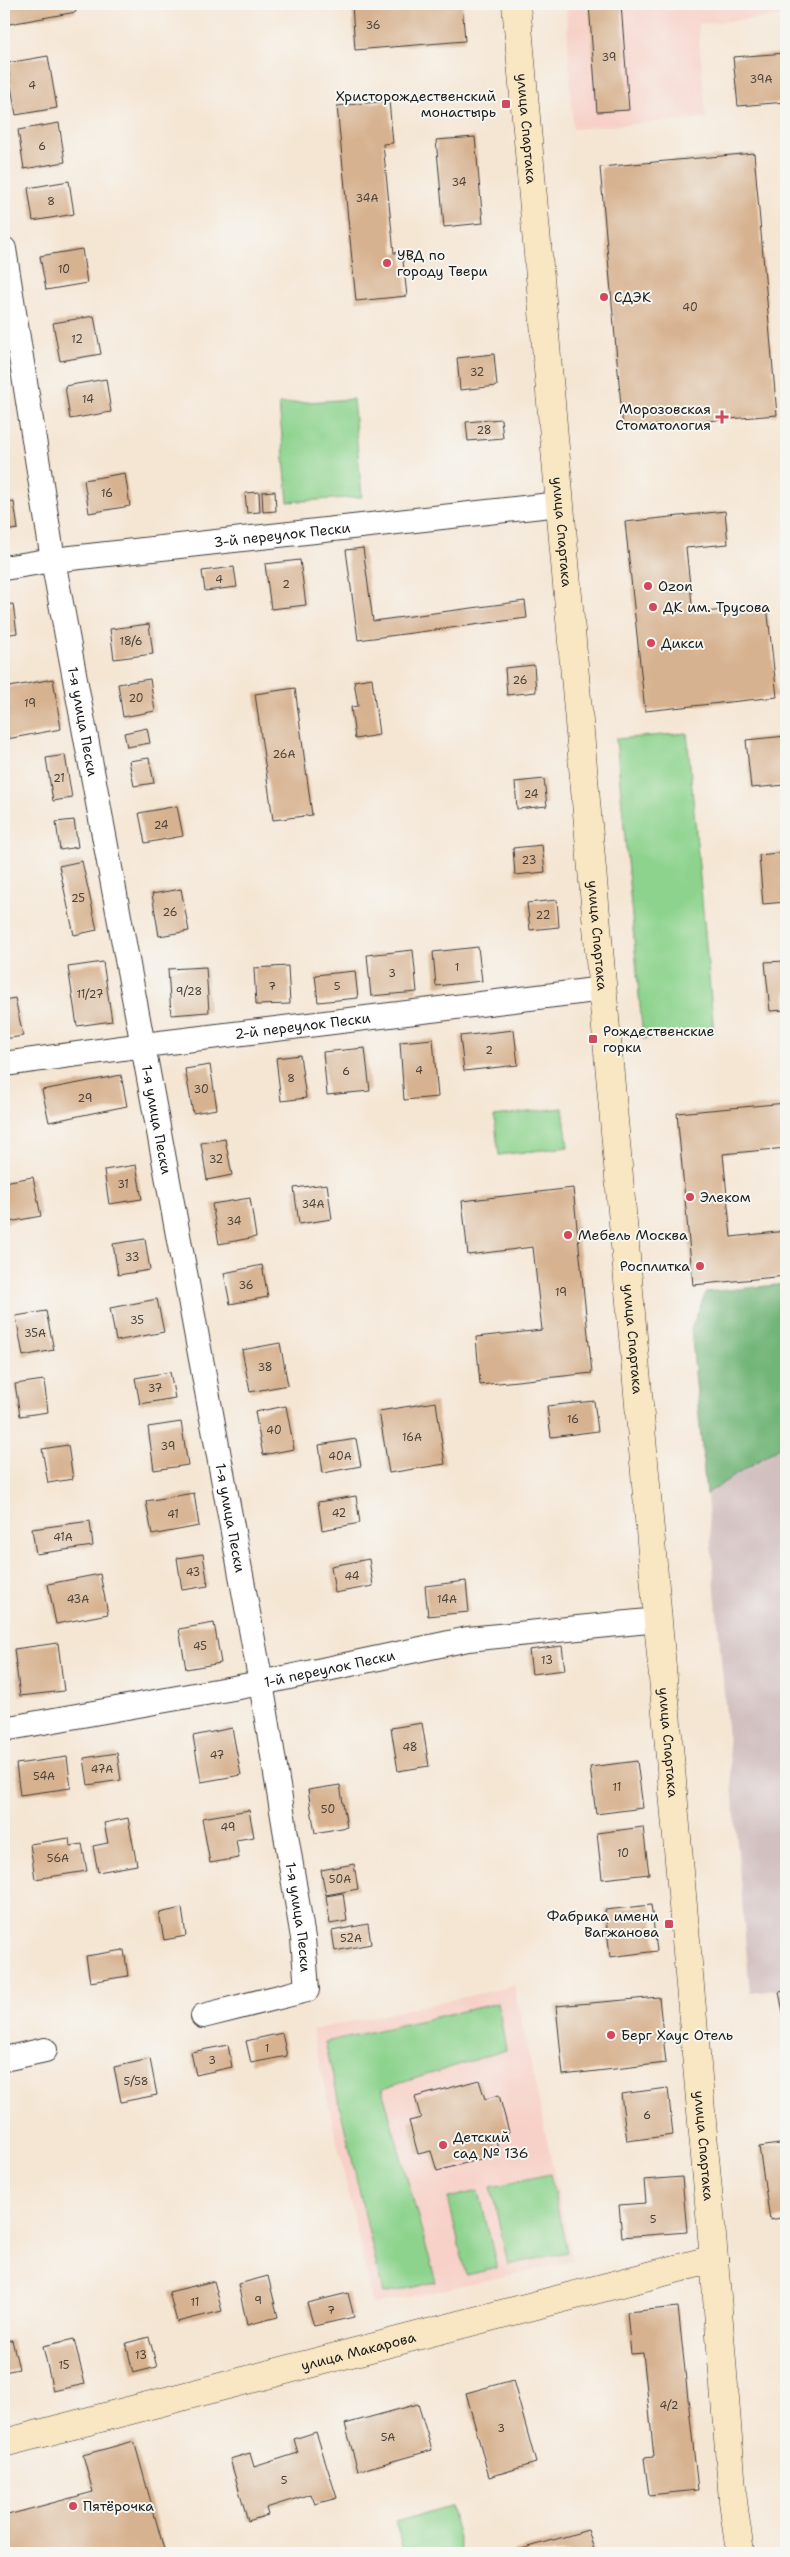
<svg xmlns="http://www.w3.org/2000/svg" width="790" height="2557" viewBox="0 0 790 2557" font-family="'Shantell Sans',sans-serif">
<rect width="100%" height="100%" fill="#f6f6f2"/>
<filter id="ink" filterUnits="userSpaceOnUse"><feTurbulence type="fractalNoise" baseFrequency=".02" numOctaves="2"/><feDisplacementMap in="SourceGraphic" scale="10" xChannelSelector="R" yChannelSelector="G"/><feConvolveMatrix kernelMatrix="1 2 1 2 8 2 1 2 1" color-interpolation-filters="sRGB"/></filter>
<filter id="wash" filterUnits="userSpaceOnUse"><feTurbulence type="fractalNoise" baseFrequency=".0096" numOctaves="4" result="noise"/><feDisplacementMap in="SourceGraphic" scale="20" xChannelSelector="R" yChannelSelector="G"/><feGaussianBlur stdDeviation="1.12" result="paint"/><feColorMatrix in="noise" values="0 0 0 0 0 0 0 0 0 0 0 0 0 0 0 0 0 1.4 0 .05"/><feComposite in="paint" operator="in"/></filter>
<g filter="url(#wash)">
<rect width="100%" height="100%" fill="#f5e6d4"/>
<g fill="#f7d1c8">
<path d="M566,4H786V16L698,24L706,118L573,129Z"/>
<path d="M514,1986L573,2261L373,2305L312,2030Z"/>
</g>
<path fill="#d2bfc0" d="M786,1335V1989L750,1993L694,1347Z"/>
<g fill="#8dd38d" stroke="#547854">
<path d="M353,399L362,497L288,502L279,404Z"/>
<path d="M687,733L714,1033L643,1039L616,739Z"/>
<path d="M563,1108L568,1147L499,1155L494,1116Z"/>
<path d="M498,2003L506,2050L382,2089L436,2282L383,2294L325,2042Z"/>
<path d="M550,2174L567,2252L508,2265L491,2187Z"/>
<path d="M479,2191L497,2268L466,2275L448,2198Z"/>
<path d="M450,2506L463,2553H405L395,2522Z"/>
</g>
<path fill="#72b578" stroke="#47684a" d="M786,1284V1443L706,1494L691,1329L706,1292Z"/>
<g id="blocks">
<g fill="#d7b290">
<path d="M4,4H74L76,12L4,25Z"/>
<path d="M352,4H462L465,41L355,50Z"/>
<path d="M589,4H621L629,110L597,112Z"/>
<path d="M786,53V102L738,106L733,57Z"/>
<path d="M48,56L57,108L16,115L7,63Z"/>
<path d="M389,101L393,143L383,144L394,253L402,252L407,296L356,301L337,106Z"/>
<path d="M59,123L65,162L24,169L18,130Z"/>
<path d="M475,137L483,223L444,227L436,140Z"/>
<path d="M754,153L777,415L623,428L600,167Z"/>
<path d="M69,181L74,214L33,221L28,188Z"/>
<path d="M82,249L87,283L46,290L40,256Z"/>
<path d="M94,316L101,354L60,361L53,323Z"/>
<path d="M494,354L497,386L460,390L457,358Z"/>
<path d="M106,379L111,412L70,419L65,386Z"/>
<path d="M501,419L503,438L468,441L466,422Z"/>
<path d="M125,473L130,506L89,513L84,480Z"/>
<path d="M275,491L276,511L263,512L262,492Z"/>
<path d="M259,492L260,512L247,513L245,493Z"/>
<path d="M14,502L18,529L4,531V503Z"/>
<path d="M725,511L728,544L686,548L693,613L767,606L777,697L645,711L625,522Z"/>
<path d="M363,548L373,621L525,601L527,618L358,640L346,550Z"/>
<path d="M300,560L306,605L271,609L265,564Z"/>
<path d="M234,567L237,587L205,591L202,571Z"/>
<path d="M13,604L17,633L4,635V605Z"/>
<path d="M149,624L153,654L114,659L110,629Z"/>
<path d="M534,665L536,692L507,695L505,668Z"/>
<path d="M372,678L379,735L355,739L351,707L358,706L354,681Z"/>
<path d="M53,679L61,729L7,739L4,719V688Z"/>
<path d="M150,679L155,711L123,717L118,684Z"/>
<path d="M295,688L312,815L273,820L255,694Z"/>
<path d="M147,728L150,743L127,747L124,733Z"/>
<path d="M786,736V785L751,788L746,740Z"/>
<path d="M65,755L72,798L53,801L46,758Z"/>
<path d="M149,758L154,783L134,786L129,761Z"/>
<path d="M544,779L547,806L517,809L515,782Z"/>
<path d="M177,806L183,836L145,843L139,813Z"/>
<path d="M74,820L78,847L60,850L56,822Z"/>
<path d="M542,845L545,872L515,875L513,848Z"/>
<path d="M786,852V902L763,904L759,855Z"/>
<path d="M82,861L97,930L74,935L59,866Z"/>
<path d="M181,889L189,931L159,936L152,894Z"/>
<path d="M557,900L559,927L530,930L527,903Z"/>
<path d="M478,947L482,981L436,986L433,952Z"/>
<path d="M413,950L417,992L371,996L367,955Z"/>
<path d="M786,961V1010L770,1011L765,962Z"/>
<path d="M103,962L112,1021L77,1026L68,967Z"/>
<path d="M288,966L290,1004L256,1005L254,968Z"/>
<path d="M206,967L209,1012L171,1015L168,969Z"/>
<path d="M355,971L358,998L318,1002L315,975Z"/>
<path d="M15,998L23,1036L4,1039V1000Z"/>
<path d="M514,1030L518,1065L464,1071L460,1036Z"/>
<path d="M433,1039L438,1097L404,1100L400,1042Z"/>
<path d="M365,1048L370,1091L327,1095L323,1052Z"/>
<path d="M300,1055L306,1098L281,1101L276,1058Z"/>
<path d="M210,1065L217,1109L193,1113L185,1069Z"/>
<path d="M121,1075L127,1106L49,1122L42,1090Z"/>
<path d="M786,1103V1148L723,1154L731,1237L786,1231V1276L693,1285L677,1113Z"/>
<path d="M225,1139L232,1175L207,1180L201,1143Z"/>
<path d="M136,1165L142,1199L109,1204L104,1170Z"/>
<path d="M33,1177L41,1216L4,1223V1182Z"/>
<path d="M327,1184L332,1219L299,1224L294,1188Z"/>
<path d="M573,1188L592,1373L480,1385L476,1337L542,1330L533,1247L468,1255L462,1201Z"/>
<path d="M250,1198L256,1237L219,1244L212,1204Z"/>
<path d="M145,1239L150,1270L118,1275L113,1244Z"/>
<path d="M262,1265L268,1297L230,1304L224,1273Z"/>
<path d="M157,1299L164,1332L116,1341L110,1308Z"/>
<path d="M46,1311L54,1350L23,1356L16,1316Z"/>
<path d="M280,1343L288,1385L250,1392L242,1350Z"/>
<path d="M170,1372L175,1398L140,1404L135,1378Z"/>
<path d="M44,1380L48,1412L20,1416L15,1384Z"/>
<path d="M594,1401L598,1431L551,1437L547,1406Z"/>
<path d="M436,1402L445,1464L389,1473L379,1411Z"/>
<path d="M286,1406L294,1449L263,1455L255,1412Z"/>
<path d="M181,1422L188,1465L154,1470L148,1427Z"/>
<path d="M356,1439L361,1466L323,1473L319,1445Z"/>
<path d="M68,1445L73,1479L48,1483L42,1449Z"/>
<path d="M194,1493L199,1526L152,1535L146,1501Z"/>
<path d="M356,1496L360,1523L322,1530L318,1502Z"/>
<path d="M90,1521L93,1546L36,1554L32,1529Z"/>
<path d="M203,1554L208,1586L182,1590L177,1558Z"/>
<path d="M369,1559L373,1586L335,1593L331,1566Z"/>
<path d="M100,1574L108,1614L56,1624L48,1584Z"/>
<path d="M466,1581L469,1612L428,1616L425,1586Z"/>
<path d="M214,1623L221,1663L186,1669L179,1629Z"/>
<path d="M58,1643L64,1691L20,1696L14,1649Z"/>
<path d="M562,1646L565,1670L532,1674L529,1650Z"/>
<path d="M422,1723L429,1766L398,1771L391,1728Z"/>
<path d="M232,1728L241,1775L201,1782L193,1736Z"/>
<path d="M117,1753L121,1780L88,1785L84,1758Z"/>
<path d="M67,1757L71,1788L20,1795L16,1764Z"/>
<path d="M637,1761L643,1808L596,1814L590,1767Z"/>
<path d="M340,1785L347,1827L315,1833L308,1790Z"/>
<path d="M249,1810L254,1837L236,1840L239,1858L210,1863L202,1818Z"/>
<path d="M128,1818L137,1865L98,1872L93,1846L108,1843L104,1823Z"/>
<path d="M643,1827L649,1874L602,1879L597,1833Z"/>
<path d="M69,1838L70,1846L82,1844L87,1871L35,1879L30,1844Z"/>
<path d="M354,1864L358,1889L326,1895L321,1870Z"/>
<path d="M343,1893L347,1921L330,1924L326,1896Z"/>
<path d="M651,1905L657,1951L610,1957L605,1910Z"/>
<path d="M182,1908L186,1936L164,1940L159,1913Z"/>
<path d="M368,1924L371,1944L335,1951L332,1931Z"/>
<path d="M124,1950L128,1976L90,1982L86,1956Z"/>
<path d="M786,1991V2022H785L779,1992Z"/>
<path d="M659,1997L666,2063L563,2075L556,2006Z"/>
<path d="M282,2033L287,2056L251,2063L246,2041Z"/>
<path d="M228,2045L232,2067L196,2075L191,2052Z"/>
<path d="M150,2059L157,2095L121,2102L114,2067Z"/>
<path d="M479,2080L485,2099L499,2095L509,2132L495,2136L499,2154L437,2171L431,2151L418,2154L409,2121L421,2118L415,2097Z"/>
<path d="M668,2088L673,2135L627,2141L621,2094Z"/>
<path d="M786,2143V2217L770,2220L759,2147Z"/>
<path d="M682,2177L687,2232L622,2237L619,2205L646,2203L644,2180Z"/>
<path d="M268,2276L278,2317L247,2325L238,2284Z"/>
<path d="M214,2281L222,2311L177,2322L169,2292Z"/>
<path d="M348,2293L354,2317L314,2326L307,2303Z"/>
<path d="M678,2307L698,2490L649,2495L644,2458L654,2457L643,2353L631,2354L627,2312Z"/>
<path d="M149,2337L157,2367L133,2373L126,2343Z"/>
<path d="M74,2339L85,2384L53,2391L43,2346Z"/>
<path d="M12,2340L19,2369L4,2372V2341Z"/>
<path d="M513,2380L536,2463L489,2477L466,2393Z"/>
<path d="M418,2404L432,2450L358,2471L345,2424Z"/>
<path d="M316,2432L337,2498L315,2504L311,2494L266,2508L268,2515L248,2521L230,2459L250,2453L254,2467L298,2453L294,2439Z"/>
<path d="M134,2441L165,2553H8L4,2538V2516L93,2492L83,2455Z"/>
<path d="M588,2530L595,2553H508Z"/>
</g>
</g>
</g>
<g filter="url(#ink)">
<use href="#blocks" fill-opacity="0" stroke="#3d3a38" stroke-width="1"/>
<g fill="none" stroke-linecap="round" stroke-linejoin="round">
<defs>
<g id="street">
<path id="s1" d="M4,249L53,560L261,1683L303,1938L307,1990L203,2016"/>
<path id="s2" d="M4,568L53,560L560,504"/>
<path id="s3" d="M4,1064L144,1045L603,989"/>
<path id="s4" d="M4,1729L261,1683L468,1639L658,1620"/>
<path d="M4,2059L45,2050"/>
</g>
<g id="secondary">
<path id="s5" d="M516,4L714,2259L733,2501L740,2553"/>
<path id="s6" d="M4,2443L714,2259"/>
</g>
</defs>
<use href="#street" stroke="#3d3a38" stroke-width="26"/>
<use href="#secondary" stroke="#3d3a38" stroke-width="29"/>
<use href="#street" stroke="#fff" stroke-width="24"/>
<use href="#secondary" stroke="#f9e7c3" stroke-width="28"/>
</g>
</g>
<g fill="#d1495b" stroke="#f6f6f2" stroke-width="2">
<rect x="501" y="99" width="10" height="10" rx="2.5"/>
<circle cx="387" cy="263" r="5"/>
<circle cx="604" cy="297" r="5"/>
<path d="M719.5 409.5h5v5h5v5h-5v5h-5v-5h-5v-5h5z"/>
<circle cx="648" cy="586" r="5"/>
<circle cx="653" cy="607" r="5"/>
<circle cx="651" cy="643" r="5"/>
<rect x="588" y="1034" width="10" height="10" rx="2.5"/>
<circle cx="690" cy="1197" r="5"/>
<circle cx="568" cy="1235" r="5"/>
<circle cx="700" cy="1266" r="5"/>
<rect x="664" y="1919" width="10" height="10" rx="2.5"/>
<circle cx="611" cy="2035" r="5"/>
<circle cx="443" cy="2145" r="5"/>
<circle cx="73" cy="2506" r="5"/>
</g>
<g text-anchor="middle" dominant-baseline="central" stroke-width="4" stroke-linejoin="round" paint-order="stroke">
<g font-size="11" fill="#4b4239">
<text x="373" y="25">36</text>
<text x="609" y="57">39</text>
<text x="761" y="79">39А</text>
<text x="32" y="85">4</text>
<text x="42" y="146">6</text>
<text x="459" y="182">34</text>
<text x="367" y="198">34А</text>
<text x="51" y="201">8</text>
<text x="64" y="269">10</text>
<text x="690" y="307">40</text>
<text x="77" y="339">12</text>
<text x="477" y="372">32</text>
<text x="88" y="399">14</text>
<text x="484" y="430">28</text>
<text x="107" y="493">16</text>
<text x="219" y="579">4</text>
<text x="286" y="584">2</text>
<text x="131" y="641">18/6</text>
<text x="520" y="680">26</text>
<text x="136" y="698">20</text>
<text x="30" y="703">19</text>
<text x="284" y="754">26А</text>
<text x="59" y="778">21</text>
<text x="531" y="794">24</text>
<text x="161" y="825">24</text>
<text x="529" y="860">23</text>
<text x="78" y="898">25</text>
<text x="170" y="912">26</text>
<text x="543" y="915">22</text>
<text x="457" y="967">1</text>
<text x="392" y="973">3</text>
<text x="272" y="986">7</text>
<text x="337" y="986">5</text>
<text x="189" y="991">9/28</text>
<text x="90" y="994">11/27</text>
<text x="489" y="1050">2</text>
<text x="419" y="1070">4</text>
<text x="346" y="1071">6</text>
<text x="291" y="1078">8</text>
<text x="201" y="1089">30</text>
<text x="85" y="1098">29</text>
<text x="216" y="1159">32</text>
<text x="123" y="1184">31</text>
<text x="313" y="1204">34А</text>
<text x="234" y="1221">34</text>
<text x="132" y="1257">33</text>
<text x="246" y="1285">36</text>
<text x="561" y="1292">19</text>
<text x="137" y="1320">35</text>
<text x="35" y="1333">35А</text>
<text x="265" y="1367">38</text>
<text x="155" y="1388">37</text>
<text x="573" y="1419">16</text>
<text x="274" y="1430">40</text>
<text x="412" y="1437">16А</text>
<text x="168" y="1446">39</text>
<text x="340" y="1456">40А</text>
<text x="339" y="1513">42</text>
<text x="173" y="1514">41</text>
<text x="63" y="1537">41А</text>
<text x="193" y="1572">43</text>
<text x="352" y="1576">44</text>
<text x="78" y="1599">43А</text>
<text x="447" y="1599">14А</text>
<text x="200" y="1646">45</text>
<text x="547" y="1660">13</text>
<text x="410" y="1747">48</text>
<text x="217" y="1755">47</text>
<text x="102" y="1769">47А</text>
<text x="44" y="1776">54А</text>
<text x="617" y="1787">11</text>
<text x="328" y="1809">50</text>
<text x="228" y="1827">49</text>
<text x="623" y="1853">10</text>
<text x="58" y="1858">56А</text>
<text x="340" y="1879">50А</text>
<text x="351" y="1938">52А</text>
<text x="267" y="2048">1</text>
<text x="212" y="2060">3</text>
<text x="136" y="2081">5/58</text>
<text x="647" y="2115">6</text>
<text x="653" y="2219">5</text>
<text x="258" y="2300">9</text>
<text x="195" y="2302">11</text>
<text x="331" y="2310">7</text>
<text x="141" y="2355">13</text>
<text x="64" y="2365">15</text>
<text x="669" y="2405">4/2</text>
<text x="501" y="2428">3</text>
<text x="388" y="2437">5А</text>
<text x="284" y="2480">5</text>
</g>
<g font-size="14" fill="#1c1c1c" stroke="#f6f6f2" text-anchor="start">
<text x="496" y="96" text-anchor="end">Христорождественский<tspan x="496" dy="16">монастырь</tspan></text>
<text x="397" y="255">УВД по<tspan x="397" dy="16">городу Твери</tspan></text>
<text x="614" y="297">СДЭК</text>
<text x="711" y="409" text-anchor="end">Морозовская<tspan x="711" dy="16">Стоматология</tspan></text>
<text x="658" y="586">Ozon</text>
<text x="663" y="607">ДК им. Трусова</text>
<text x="661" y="643">Дикси</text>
<text x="603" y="1031">Рождественские<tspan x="603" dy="16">горки</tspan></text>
<text x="700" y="1197">Элеком</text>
<text x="578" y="1235">Мебель Москва</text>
<text x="690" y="1266" text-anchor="end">Росплитка</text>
<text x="659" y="1916" text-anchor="end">Фабрика имени<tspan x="659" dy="16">Вагжанова</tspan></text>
<text x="621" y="2035">Берг Хаус Отель</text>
<text x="453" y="2137">Детский<tspan x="453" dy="16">сад № 136</tspan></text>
<text x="83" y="2506">Пятёрочка</text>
</g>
<g font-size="14" fill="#1c1c1c" stroke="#f6f6f2">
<text stroke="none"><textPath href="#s5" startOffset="125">улица Спартака</textPath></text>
<text stroke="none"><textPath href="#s5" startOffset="530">улица Спартака</textPath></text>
<text stroke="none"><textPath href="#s2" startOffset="280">3-й переулок Пески</textPath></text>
<text stroke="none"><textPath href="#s1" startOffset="479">1-я улица Пески</textPath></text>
<text stroke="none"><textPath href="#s5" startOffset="935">улица Спартака</textPath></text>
<text stroke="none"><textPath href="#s3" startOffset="301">2-й переулок Пески</textPath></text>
<text stroke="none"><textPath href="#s1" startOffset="884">1-я улица Пески</textPath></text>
<text stroke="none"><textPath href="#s5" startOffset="1340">улица Спартака</textPath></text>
<text stroke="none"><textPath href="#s1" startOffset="1289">1-я улица Пески</textPath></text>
<text stroke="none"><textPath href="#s4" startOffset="331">1-й переулок Пески</textPath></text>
<text stroke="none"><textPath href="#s5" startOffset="1745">улица Спартака</textPath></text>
<text stroke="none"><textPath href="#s1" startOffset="1694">1-я улица Пески</textPath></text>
<text stroke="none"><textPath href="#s5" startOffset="2150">улица Спартака</textPath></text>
<text stroke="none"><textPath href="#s6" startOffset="366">улица Макарова</textPath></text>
</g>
</g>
<rect width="790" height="2557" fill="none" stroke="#f6f6f2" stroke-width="20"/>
</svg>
